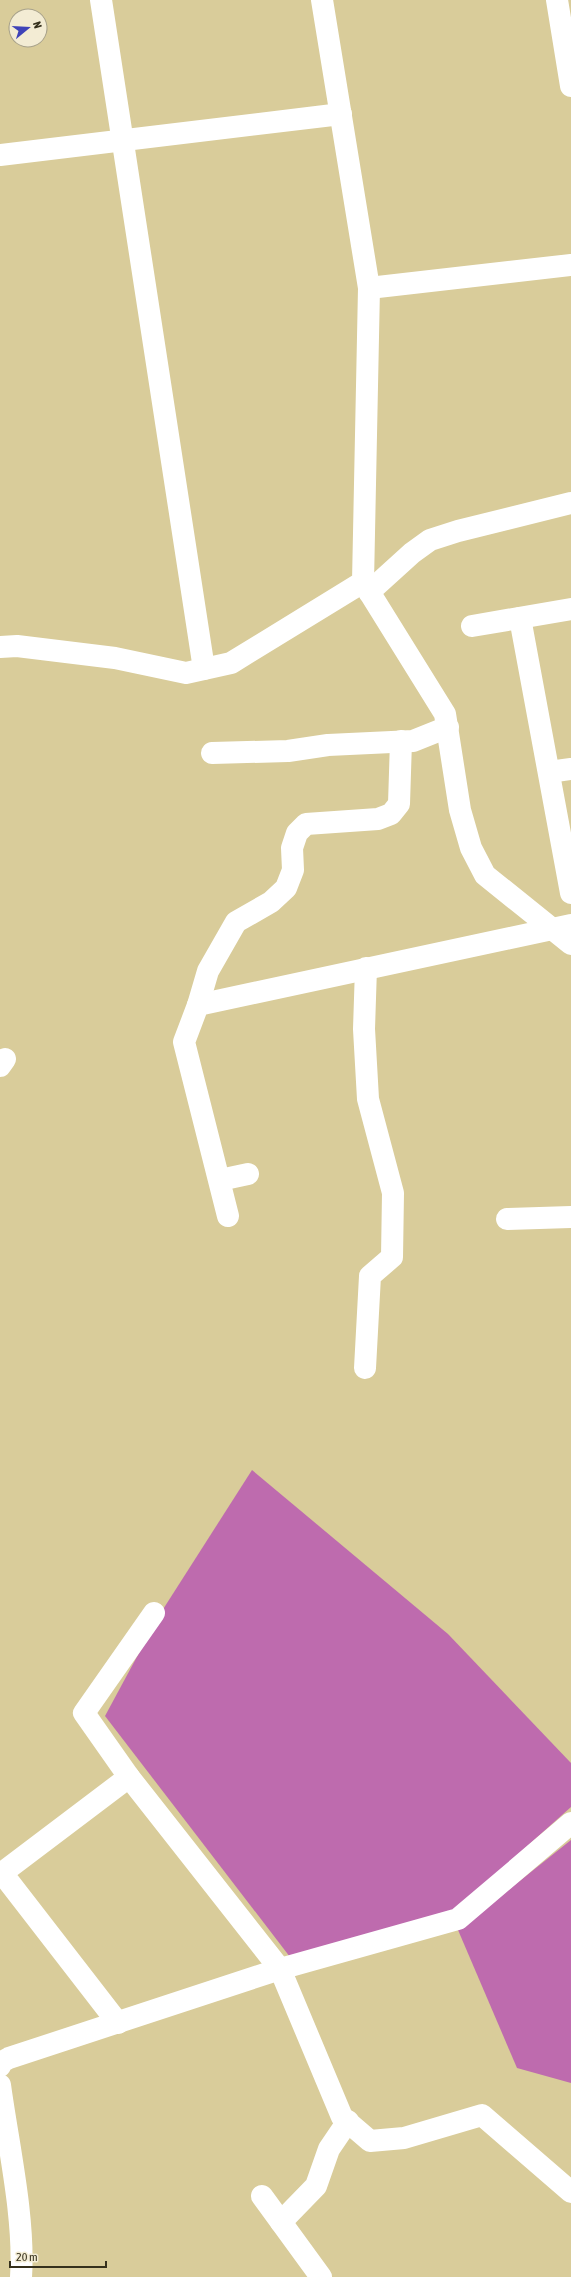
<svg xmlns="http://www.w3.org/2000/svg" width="571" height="2277" viewBox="0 0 571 2277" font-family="'Asap Condensed',sans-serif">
<rect width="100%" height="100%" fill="#d9cc9a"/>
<g fill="#be6bae">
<path d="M252,1470L448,1634L571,1763V1807L457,1909L290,1957L105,1716L160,1614Z"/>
<path d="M571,1840V2083L517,2068L458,1930Z"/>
</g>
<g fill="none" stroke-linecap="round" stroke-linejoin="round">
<g stroke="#fff" stroke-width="22">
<path d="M101,0L204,669"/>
<path d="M557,0L571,86"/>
<path d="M0,155L341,114"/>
<path d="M369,288L571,265"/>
<path d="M363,582L445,714L460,810L471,848L485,875L571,944"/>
<path d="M369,592L412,553L430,540L458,531L571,503"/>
<path d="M520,618L571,893"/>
<path d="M472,626L571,609"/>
<path d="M0,647L17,646L115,658L186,673L231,663L363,582L369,288L322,0"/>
<path d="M212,753L288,751L328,745L413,741L448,727"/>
<path d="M549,772L571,769"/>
<path d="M198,1005L208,971L236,922L271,902L286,888L293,870L292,848L297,833L306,824L378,819L391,814L399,804L401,741"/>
<path d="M0,1066L5,1059"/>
<path d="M220,1180L248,1174"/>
<path d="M228,1216L184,1042L198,1005L571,925"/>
<path d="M507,1219L571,1217"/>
<path d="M365,1368L370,1276L392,1257L393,1193L368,1099L364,1029L366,968"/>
<path d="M129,1777L84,1713L154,1613"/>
<path d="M118,2023L2,1873L129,1777L280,1969L342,2117L370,2141L404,2138L482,2115L571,2192"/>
<path d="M0,2066V2063L9,2058L280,1969L458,1919L571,1823"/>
<path d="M0,2085C8,2144 25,2218 21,2277"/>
<path d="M262,2196L321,2277"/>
<path d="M281,2222L316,2186L329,2149L348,2121"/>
</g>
</g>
<g transform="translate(28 28) rotate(72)"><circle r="19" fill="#f3ecd4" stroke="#a7a18a"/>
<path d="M0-3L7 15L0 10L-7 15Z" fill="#3f43b8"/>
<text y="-6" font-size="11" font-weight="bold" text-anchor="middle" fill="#35301c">N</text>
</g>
<path d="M10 2261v6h96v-6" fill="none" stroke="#35301c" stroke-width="2"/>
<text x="16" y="2261" font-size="12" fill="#35301c" stroke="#f3ecd4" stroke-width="3" paint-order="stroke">20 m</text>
</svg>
